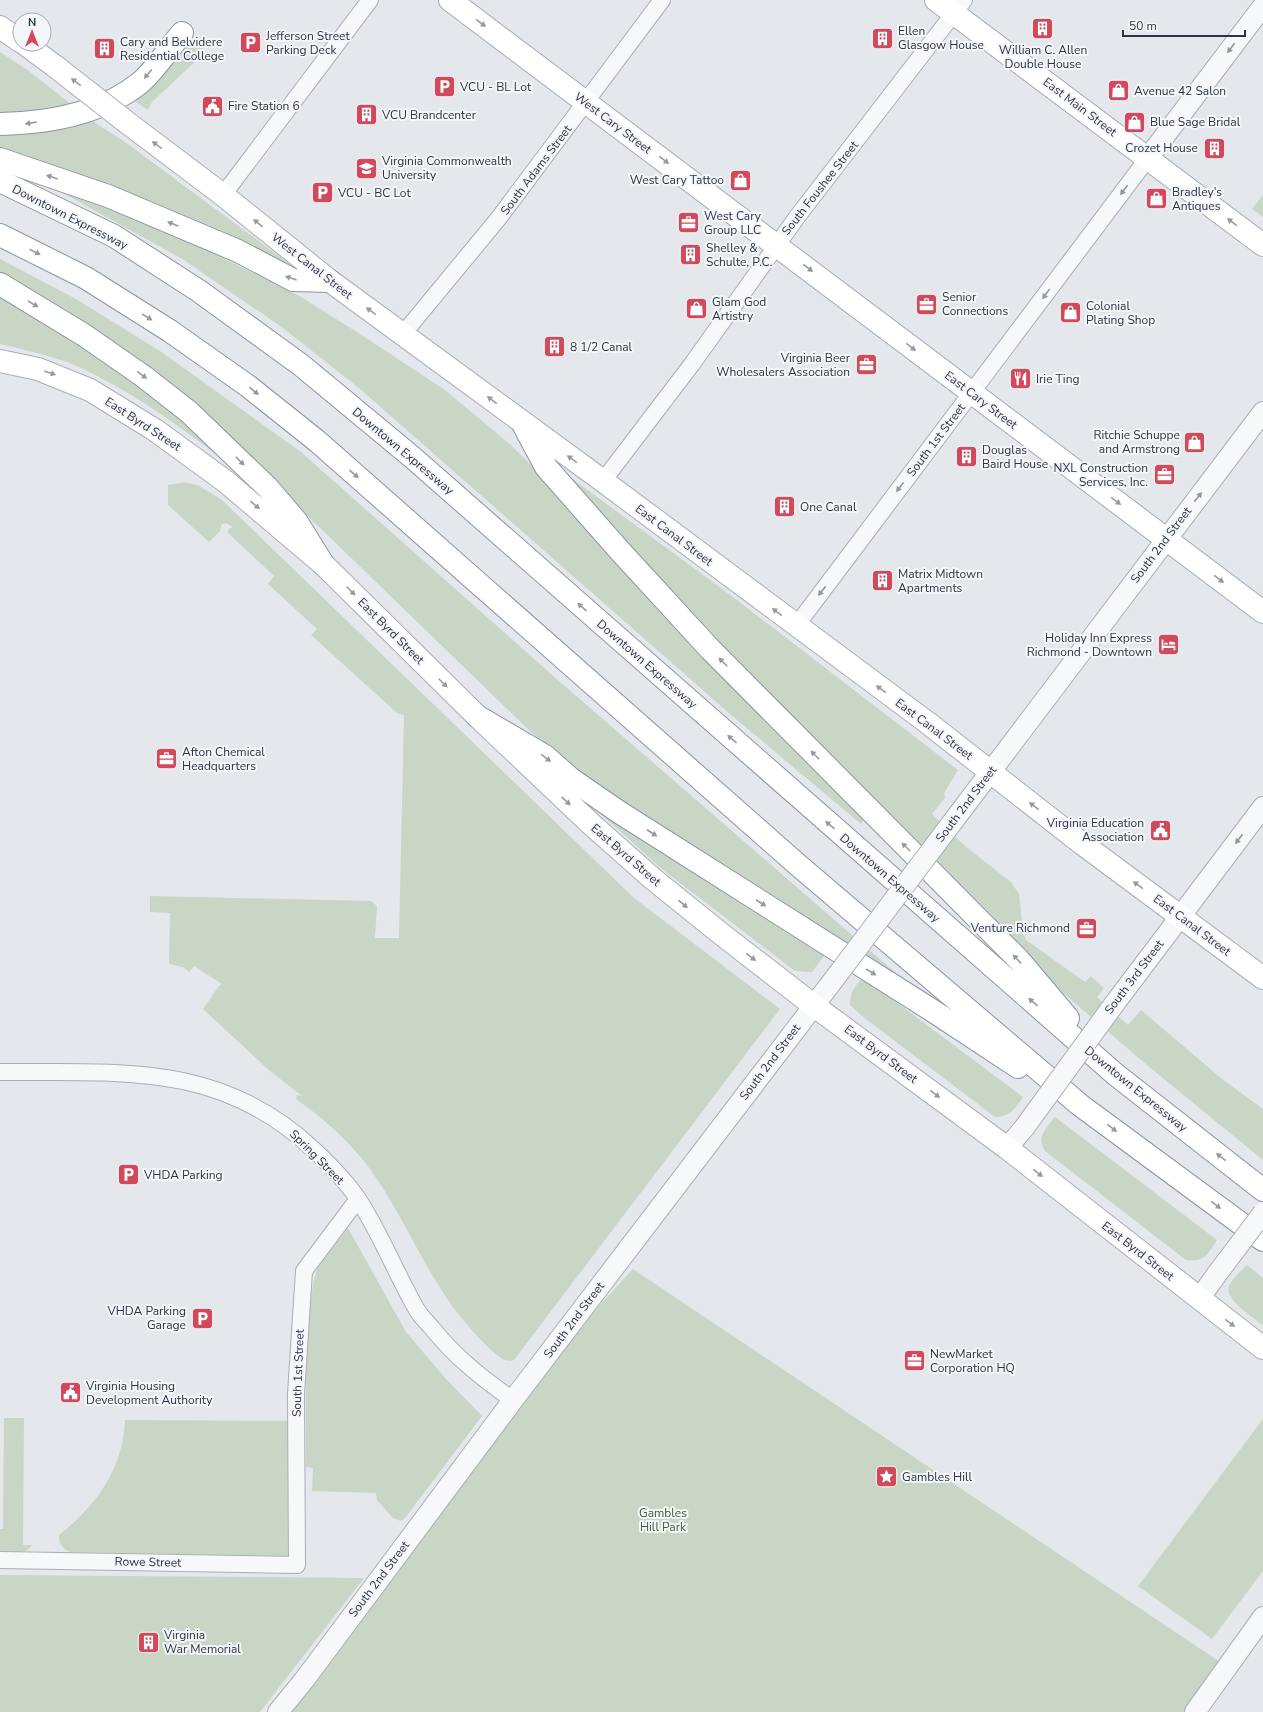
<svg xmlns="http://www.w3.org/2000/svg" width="1263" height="1712" viewBox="0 0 1263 1712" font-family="'Nunito Sans',sans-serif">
<rect width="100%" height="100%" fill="#e4e7ec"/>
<g fill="#c9d6c5">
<path d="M189,38L203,49L198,56L200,57L152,102L148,110L133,100Z"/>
<path d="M0,52L29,71L72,105L41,112L0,114Z"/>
<path d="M91,120L125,142L295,268L293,271L0,151V130Z"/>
<path d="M63,193L130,216L195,244L301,297L360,334L445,390L511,445L545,479L864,818L861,824L730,714L360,389L283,328L184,260Z"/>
<path d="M1263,195V217L1252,209Z"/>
<path d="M0,259L76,299L160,351L301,452L559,681L921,995L574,769L531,732L223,434L0,277Z"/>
<path d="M0,293L121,370L203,436L253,483C208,448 164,413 114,385C99,377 83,368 67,362C46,355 23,349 0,344Z"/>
<path d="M566,474L729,594L958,770L944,793L945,798L932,814L966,847L1011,882L1019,894L1023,933L1026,940L1085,982L1091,976L1104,988L1097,997L1128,1025L1141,1010L1222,1079L1263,1109V1160L1148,1066L1062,992L991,914L709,633L630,553Z"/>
<path d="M185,482L199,486L222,500L634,898L780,1009L514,1360C510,1361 507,1361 503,1359C489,1352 455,1312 446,1297C417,1254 398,1206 367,1165C347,1139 323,1118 296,1099L297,1095L302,1096L270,1071L203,1009L219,986L222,984L194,966L189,972L183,967L169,964L170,913L150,912V896L371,901L377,906L375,938H399L404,715L397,713L311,635L317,629L268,584L274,576L227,532L230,528L233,527L226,523L222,524L220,531L209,542L168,505V485Z"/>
<path d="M591,805L825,955L812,972L795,971L663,870Z"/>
<path d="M863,977L1023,1097C1015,1109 1010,1117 995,1117L862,1016L850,1005C850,992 855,986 863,977Z"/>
<path d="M1055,1117L1217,1240C1207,1255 1205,1262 1186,1260L1045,1151C1036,1136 1046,1129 1055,1117Z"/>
<path d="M348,1228L406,1332L446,1379L482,1416L405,1518L401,1521L393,1518L377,1500L376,1493L312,1491L313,1468L306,1467V1361L309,1315L313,1284L318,1266Z"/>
<path d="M1247,1265L1263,1278V1325C1253,1317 1221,1298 1230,1284C1234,1277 1241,1271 1247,1265Z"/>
<path d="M633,1269L1226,1666L1195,1712H278L513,1400Z"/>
<path d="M4,1418H24L23,1545H32C26,1556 11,1552 0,1551V1529H3Z"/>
<path d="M1263,1419V1571L1212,1639L1138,1586Z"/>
<path d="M125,1420L288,1421L289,1553L287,1556L70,1552C62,1548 59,1544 59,1535C96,1506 123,1469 125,1420Z"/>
<path d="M0,1575L364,1578L260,1712H0Z"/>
</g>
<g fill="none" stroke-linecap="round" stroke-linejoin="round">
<defs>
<g id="minor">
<path d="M223,195L370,0"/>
<path d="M403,334L498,219L662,0"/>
<path d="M603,481L692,364L797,217L964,0"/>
<path d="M796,626L1148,158"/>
<path d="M0,1072C119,1073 220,1061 314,1150C330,1165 346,1181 358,1199C381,1234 396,1274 417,1310C421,1317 427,1322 432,1328C455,1357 483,1379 513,1400"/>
<path d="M0,1560L297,1565L296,1394L304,1271L358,1199"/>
</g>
<g id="tertiary">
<path d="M1148,158L1263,6"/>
<path d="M954,820L1263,412"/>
<path d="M1115,1003L1263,807"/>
<path d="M1007,1148L1024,1128"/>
<path d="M1199,1299L1217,1274"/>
<path d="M278,1712L305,1679L513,1400L838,974"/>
<path d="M1195,1712L1263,1617"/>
</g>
<g id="secondary">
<path d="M0,27L20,41"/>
<path d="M25,44L56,67"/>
<path d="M129,124L223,195L330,281L603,481L928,723L1080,842L1263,978"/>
<path d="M0,361L38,369L90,390L155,430L225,481L323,564L477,716L591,824L653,879L720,933L813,1005L1007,1148L1263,1348"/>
</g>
<g id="primary">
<path d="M450,0L1263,612"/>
<path d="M936,0L1263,245"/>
</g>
<g id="motorway">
<path d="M0,124C49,123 102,114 141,82C154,71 170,47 182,33"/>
<path d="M0,159L108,196L238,251L293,280L330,281"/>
<path d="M0,181L114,236L199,291L301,365L412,457L1115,1074L1263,1190"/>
<path d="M0,235L86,278L170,331L248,386L317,441L798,865L1080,1105L1263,1240"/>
<path d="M0,284L84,335L143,376L189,412L268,488L297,522L323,564"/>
<path d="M523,424L546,467L620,551L710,649L1019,960L1068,1018"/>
<path d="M477,716L545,756L571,779L619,812L933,1011L1018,1067"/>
</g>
</defs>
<use href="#minor" stroke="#a9aeb7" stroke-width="18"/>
<use href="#tertiary" stroke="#a9aeb7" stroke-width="22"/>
<use href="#secondary" stroke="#a9aeb7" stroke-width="24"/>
<use href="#primary" stroke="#a3abb8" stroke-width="24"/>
<use href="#motorway" stroke="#8b94a3" stroke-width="24"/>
<use href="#minor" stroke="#f7f8fa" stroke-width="16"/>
<use href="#tertiary" stroke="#f7f8fa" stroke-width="20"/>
<use href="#secondary" stroke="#fff" stroke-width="22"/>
<use href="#primary" stroke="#fff" stroke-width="22"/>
<use href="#motorway" stroke="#fff" stroke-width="22"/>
<defs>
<g id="tertiary-bridge">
<path d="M838,974L954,820"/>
<path d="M1024,1128L1115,1003"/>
<path d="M1217,1274L1263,1213"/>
</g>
<path id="secondary-bridge" d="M56,67L129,124"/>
</defs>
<use href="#tertiary-bridge" stroke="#a9aeb7" stroke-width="22" stroke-linecap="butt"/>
<use href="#secondary-bridge" stroke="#a9aeb7" stroke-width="24" stroke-linecap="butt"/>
<use href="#tertiary-bridge" stroke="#f7f8fa" stroke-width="20"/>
<use href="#secondary-bridge" stroke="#fff" stroke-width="22"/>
</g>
<defs><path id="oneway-solid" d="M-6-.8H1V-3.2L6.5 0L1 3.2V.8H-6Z"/></defs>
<g fill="#959aa2">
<use href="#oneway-solid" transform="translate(481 23) rotate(37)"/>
<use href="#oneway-solid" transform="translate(148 74) rotate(130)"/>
<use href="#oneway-solid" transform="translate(76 82) rotate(-142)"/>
<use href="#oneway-solid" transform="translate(31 123) rotate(171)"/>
<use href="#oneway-solid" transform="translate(157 145) rotate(-143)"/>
<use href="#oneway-solid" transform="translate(664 160) rotate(37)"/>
<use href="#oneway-solid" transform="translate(52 177) rotate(-161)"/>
<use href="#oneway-solid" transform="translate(1232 222) rotate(-143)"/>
<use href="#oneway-solid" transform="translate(258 223) rotate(-141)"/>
<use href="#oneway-solid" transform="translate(173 224) rotate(-157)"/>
<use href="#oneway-solid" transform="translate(35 252) rotate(27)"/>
<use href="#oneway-solid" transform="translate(808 268) rotate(37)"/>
<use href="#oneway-solid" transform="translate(291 278) rotate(-161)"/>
<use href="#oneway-solid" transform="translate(33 304) rotate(31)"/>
<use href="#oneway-solid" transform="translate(371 311) rotate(-144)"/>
<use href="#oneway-solid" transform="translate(147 317) rotate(32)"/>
<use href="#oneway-solid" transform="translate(911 347) rotate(37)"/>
<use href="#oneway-solid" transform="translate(50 373) rotate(19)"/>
<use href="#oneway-solid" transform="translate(142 375) rotate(36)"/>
<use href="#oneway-solid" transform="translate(254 391) rotate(39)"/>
<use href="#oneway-solid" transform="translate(492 400) rotate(-143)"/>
<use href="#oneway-solid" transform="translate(572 459) rotate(-144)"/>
<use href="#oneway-solid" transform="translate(240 461) rotate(45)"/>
<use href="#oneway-solid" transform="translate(354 474) rotate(41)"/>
<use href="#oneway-solid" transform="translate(1116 501) rotate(37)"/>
<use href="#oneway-solid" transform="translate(255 505) rotate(39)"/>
<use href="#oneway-solid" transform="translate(1219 579) rotate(37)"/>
<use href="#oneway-solid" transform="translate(351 591) rotate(45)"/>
<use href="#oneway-solid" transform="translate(582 607) rotate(-139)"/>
<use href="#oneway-solid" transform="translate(777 612) rotate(-143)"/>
<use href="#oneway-solid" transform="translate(723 662) rotate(-135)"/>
<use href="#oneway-solid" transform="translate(443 683) rotate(45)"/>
<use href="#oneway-solid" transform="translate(881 689) rotate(-144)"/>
<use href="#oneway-solid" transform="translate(732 739) rotate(-139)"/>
<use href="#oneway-solid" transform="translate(815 755) rotate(-135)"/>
<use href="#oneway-solid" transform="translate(546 758) rotate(37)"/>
<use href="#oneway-solid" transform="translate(566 801) rotate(43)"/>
<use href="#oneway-solid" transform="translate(1034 806) rotate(-142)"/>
<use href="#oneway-solid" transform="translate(830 825) rotate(-139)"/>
<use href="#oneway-solid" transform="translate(652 833) rotate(33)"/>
<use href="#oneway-solid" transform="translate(906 847) rotate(-135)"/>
<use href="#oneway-solid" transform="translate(1138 885) rotate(-144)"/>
<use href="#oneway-solid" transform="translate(761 903) rotate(33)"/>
<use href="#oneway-solid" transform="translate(683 904) rotate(40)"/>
<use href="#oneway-solid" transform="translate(751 957) rotate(37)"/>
<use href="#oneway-solid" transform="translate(1017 959) rotate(-133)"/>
<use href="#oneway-solid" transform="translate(871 972) rotate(32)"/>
<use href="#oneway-solid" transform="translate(1033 1002) rotate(-139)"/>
<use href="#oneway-solid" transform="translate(935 1094) rotate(37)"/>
<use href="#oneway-solid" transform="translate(1112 1128) rotate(37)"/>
<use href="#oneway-solid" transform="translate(1221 1157) rotate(-142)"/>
<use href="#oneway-solid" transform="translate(1038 1173) rotate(38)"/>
<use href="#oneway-solid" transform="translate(1216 1205) rotate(37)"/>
<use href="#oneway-solid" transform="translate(1230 1323) rotate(37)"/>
</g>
<g fill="#9196a0">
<use href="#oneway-solid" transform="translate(1231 48) rotate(127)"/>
<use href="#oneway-solid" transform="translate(1124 190) rotate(127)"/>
<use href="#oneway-solid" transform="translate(1046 294) rotate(126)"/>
<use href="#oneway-solid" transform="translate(900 487) rotate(127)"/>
<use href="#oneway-solid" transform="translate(1198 497) rotate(-52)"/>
<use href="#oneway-solid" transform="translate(822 591) rotate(128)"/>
<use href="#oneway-solid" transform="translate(1239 839) rotate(127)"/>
</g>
<defs>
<symbol id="building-square" viewBox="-11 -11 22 22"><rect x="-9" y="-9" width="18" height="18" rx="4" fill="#d1495b" stroke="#f4f6f9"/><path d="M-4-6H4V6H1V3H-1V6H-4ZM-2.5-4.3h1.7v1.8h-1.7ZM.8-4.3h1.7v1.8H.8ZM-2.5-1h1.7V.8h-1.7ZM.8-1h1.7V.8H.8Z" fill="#fff"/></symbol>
<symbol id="parking-square" viewBox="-11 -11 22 22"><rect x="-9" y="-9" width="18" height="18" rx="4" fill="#d1495b" stroke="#f4f6f9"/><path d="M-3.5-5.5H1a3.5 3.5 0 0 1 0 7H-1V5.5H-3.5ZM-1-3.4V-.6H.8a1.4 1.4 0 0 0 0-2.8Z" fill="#fff"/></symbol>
<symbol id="shop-square" viewBox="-11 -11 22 22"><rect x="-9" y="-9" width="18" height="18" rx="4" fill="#d1495b" stroke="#f4f6f9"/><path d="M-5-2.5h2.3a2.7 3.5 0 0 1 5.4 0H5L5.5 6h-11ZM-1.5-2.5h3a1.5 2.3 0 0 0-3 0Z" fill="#fff"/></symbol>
<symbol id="civic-square" viewBox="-11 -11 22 22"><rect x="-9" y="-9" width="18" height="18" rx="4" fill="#d1495b" stroke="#f4f6f9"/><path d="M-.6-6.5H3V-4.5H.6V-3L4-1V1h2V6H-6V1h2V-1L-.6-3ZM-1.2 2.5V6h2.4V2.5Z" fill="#fff"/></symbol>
<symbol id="university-square" viewBox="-11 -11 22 22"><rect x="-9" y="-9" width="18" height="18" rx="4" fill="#d1495b" stroke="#f4f6f9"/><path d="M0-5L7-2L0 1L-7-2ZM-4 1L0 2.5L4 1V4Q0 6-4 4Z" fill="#fff"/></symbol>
<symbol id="office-square" viewBox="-11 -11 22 22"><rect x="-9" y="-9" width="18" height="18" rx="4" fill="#d1495b" stroke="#f4f6f9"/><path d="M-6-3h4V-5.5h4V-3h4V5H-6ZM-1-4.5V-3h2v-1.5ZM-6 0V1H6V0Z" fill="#fff"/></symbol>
<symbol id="restaurant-square" viewBox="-11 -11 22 22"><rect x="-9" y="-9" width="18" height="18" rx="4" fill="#d1495b" stroke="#f4f6f9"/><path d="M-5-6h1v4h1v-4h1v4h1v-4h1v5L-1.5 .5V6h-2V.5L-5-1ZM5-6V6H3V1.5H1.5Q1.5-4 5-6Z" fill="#fff"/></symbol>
<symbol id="hotel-square" viewBox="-11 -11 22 22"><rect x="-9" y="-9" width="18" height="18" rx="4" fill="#d1495b" stroke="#f4f6f9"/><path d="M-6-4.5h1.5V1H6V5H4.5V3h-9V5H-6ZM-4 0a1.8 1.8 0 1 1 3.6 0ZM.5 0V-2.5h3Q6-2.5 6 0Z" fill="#fff"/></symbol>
<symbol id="sight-square" viewBox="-11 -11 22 22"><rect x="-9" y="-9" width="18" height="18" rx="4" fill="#d1495b" stroke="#f4f6f9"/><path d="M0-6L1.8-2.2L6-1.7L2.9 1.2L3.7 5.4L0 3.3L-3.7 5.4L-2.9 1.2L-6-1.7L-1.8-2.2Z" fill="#fff"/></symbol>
</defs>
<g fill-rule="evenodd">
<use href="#building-square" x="1030" y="16" width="25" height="25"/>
<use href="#building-square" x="870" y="26" width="25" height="25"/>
<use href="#parking-square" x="238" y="30" width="25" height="25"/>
<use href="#building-square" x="92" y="36" width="25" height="25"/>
<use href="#parking-square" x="432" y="74" width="25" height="25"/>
<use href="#shop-square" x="1106" y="78" width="25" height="25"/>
<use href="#civic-square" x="200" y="94" width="25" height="25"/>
<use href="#building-square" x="354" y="102" width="25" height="25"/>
<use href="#shop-square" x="1122" y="110" width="25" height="25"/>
<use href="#building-square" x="1202" y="136" width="25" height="25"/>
<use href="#university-square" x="354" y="156" width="25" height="25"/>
<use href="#shop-square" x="728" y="168" width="25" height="25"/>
<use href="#parking-square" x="310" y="180" width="25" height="25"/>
<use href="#shop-square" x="1144" y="186" width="25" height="25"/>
<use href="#office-square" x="676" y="210" width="25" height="25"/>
<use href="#building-square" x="678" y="242" width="25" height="25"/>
<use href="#office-square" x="914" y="292" width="25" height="25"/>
<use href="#shop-square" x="684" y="296" width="25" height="25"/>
<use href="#shop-square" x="1058" y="300" width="25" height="25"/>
<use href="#building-square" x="542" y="334" width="25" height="25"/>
<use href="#office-square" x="854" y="352" width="25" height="25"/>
<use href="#restaurant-square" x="1008" y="366" width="25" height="25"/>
<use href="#shop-square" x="1182" y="430" width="25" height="25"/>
<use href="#building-square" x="954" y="444" width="25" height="25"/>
<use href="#office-square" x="1152" y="462" width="25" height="25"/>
<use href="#building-square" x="772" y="494" width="25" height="25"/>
<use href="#building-square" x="870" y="568" width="25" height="25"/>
<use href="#hotel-square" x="1156" y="632" width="25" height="25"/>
<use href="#office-square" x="154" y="746" width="25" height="25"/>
<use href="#civic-square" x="1148" y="818" width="25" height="25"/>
<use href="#office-square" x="1074" y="916" width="25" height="25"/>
<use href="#parking-square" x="116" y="1162" width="25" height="25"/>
<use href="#parking-square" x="190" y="1306" width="25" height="25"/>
<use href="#office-square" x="902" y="1348" width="25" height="25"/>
<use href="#civic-square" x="58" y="1380" width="25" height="25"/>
<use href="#sight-square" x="874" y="1464" width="25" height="25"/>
<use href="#building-square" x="136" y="1630" width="25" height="25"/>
</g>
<g text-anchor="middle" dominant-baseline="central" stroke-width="4" stroke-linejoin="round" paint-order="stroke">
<g font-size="12" fill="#2b3445" stroke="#f4f6f9" text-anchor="start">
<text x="898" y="31">Ellen<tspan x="898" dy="14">Glasgow House</tspan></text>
<text x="266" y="36">Jefferson Street<tspan x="266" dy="14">Parking Deck</tspan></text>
<text x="120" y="42">Cary and Belvidere<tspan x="120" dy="14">Residential College</tspan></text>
<text x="1043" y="50" text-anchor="middle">William C. Allen<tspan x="1043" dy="14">Double House</tspan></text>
<text x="460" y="87">VCU - BL Lot</text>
<text x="1134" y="91">Avenue 42 Salon</text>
<text x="228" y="106">Fire Station 6</text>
<text x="382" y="115">VCU Brandcenter</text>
<text x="1150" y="122">Blue Sage Bridal</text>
<text x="1198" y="148" text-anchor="end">Crozet House</text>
<text x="382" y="161">Virginia Commonwealth<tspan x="382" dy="14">University</tspan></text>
<text x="724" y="180" text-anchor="end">West Cary Tattoo</text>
<text x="1172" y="192">Bradley's<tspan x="1172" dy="14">Antiques</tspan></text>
<text x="338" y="193">VCU - BC Lot</text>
<text x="704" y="216">West Cary<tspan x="704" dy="14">Group LLC</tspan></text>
<text x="706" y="248">Shelley &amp;<tspan x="706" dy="14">Schulte, P.C.</tspan></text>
<text x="942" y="297">Senior<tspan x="942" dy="14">Connections</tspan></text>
<text x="712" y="302">Glam God<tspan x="712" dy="14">Artistry</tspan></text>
<text x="1086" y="306">Colonial<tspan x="1086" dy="14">Plating Shop</tspan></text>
<text x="570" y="347">8 1/2 Canal</text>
<text x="850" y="358" text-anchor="end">Virginia Beer<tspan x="850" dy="14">Wholesalers Association</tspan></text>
<text x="1036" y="379">Irie Ting</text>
<text x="1180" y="435" text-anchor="end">Ritchie Schuppe<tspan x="1180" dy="14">and Armstrong</tspan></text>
<text x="982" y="450">Douglas<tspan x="982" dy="14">Baird House</tspan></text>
<text x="1148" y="468" text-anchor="end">NXL Construction<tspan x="1148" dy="14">Services, Inc.</tspan></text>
<text x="800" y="507">One Canal</text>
<text x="898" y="574">Matrix Midtown<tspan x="898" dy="14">Apartments</tspan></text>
<text x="1152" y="638" text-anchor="end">Holiday Inn Express<tspan x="1152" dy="14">Richmond - Downtown</tspan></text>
<text x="182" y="752">Afton Chemical<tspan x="182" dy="14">Headquarters</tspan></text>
<text x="1144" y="823" text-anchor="end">Virginia Education<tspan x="1144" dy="14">Association</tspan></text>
<text x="1070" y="928" text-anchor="end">Venture Richmond</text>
<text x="144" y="1175">VHDA Parking</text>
<text x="186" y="1311" text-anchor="end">VHDA Parking<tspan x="186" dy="14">Garage</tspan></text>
<text x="930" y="1354">NewMarket<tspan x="930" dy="14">Corporation HQ</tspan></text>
<text x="86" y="1386">Virginia Housing<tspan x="86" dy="14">Development Authority</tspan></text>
<text x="902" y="1477">Gambles Hill</text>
<text x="164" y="1635">Virginia<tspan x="164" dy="14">War Memorial</tspan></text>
</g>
<g font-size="12" fill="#2b3445" stroke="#f4f6f9">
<text transform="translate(1080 107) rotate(37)">East Main Street</text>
<text transform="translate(613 123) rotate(37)">West Cary Street</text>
<text transform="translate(536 170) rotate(-53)">South Adams Street</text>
<text transform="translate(820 188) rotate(-52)">South Foushee Street</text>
<text transform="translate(70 217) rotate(27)">Downtown Expressway</text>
<text transform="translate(312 266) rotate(38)">West Canal Street</text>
<text transform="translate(981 400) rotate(37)">East Cary Street</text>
<text transform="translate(143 424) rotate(33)">East Byrd Street</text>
<text transform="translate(936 440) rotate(-53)">South 1st Street</text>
<text transform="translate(403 451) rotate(40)">Downtown Expressway</text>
<text transform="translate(674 535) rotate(37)">East Canal Street</text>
<text transform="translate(1161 545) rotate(-53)">South 2nd Street</text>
<text transform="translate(391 631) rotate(45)">East Byrd Street</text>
<text transform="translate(647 664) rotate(41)">Downtown Expressway</text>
<text transform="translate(934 729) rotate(37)">East Canal Street</text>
<text transform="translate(966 804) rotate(-53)">South 2nd Street</text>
<text transform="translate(626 855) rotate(41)">East Byrd Street</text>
<text transform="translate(890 878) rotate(41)">Downtown Expressway</text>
<text transform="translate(1192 925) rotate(37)">East Canal Street</text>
<text transform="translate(1134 977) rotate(-53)">South 3rd Street</text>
<text transform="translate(881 1054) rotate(37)">East Byrd Street</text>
<text transform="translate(770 1062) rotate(-53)">South 2nd Street</text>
<text transform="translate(1136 1089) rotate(39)">Downtown Expressway</text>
<text transform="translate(317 1157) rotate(45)">Spring Street</text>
<text transform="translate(1138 1251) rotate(38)">East Byrd Street</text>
<text transform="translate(574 1320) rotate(-53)">South 2nd Street</text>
<text transform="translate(298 1373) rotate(-88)">South 1st Street</text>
<text transform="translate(148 1562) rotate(1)">Rowe Street</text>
<text transform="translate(379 1579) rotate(-53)">South 2nd Street</text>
</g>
<g font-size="12" fill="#3f6138" stroke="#f4f6f9">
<text x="663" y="1513">Gambles<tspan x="663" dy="14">Hill Park</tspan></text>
</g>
</g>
<g transform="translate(32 32)"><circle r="19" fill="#f4f6f9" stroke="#a4a8b1"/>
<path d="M0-3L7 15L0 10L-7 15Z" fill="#d1495b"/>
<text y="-6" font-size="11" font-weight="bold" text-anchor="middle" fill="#2b3445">N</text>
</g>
<path d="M1123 30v6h122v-6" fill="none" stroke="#2b3445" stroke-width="2"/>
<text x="1129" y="30" font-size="12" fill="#2b3445" stroke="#f4f6f9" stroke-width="3" paint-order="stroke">50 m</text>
</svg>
